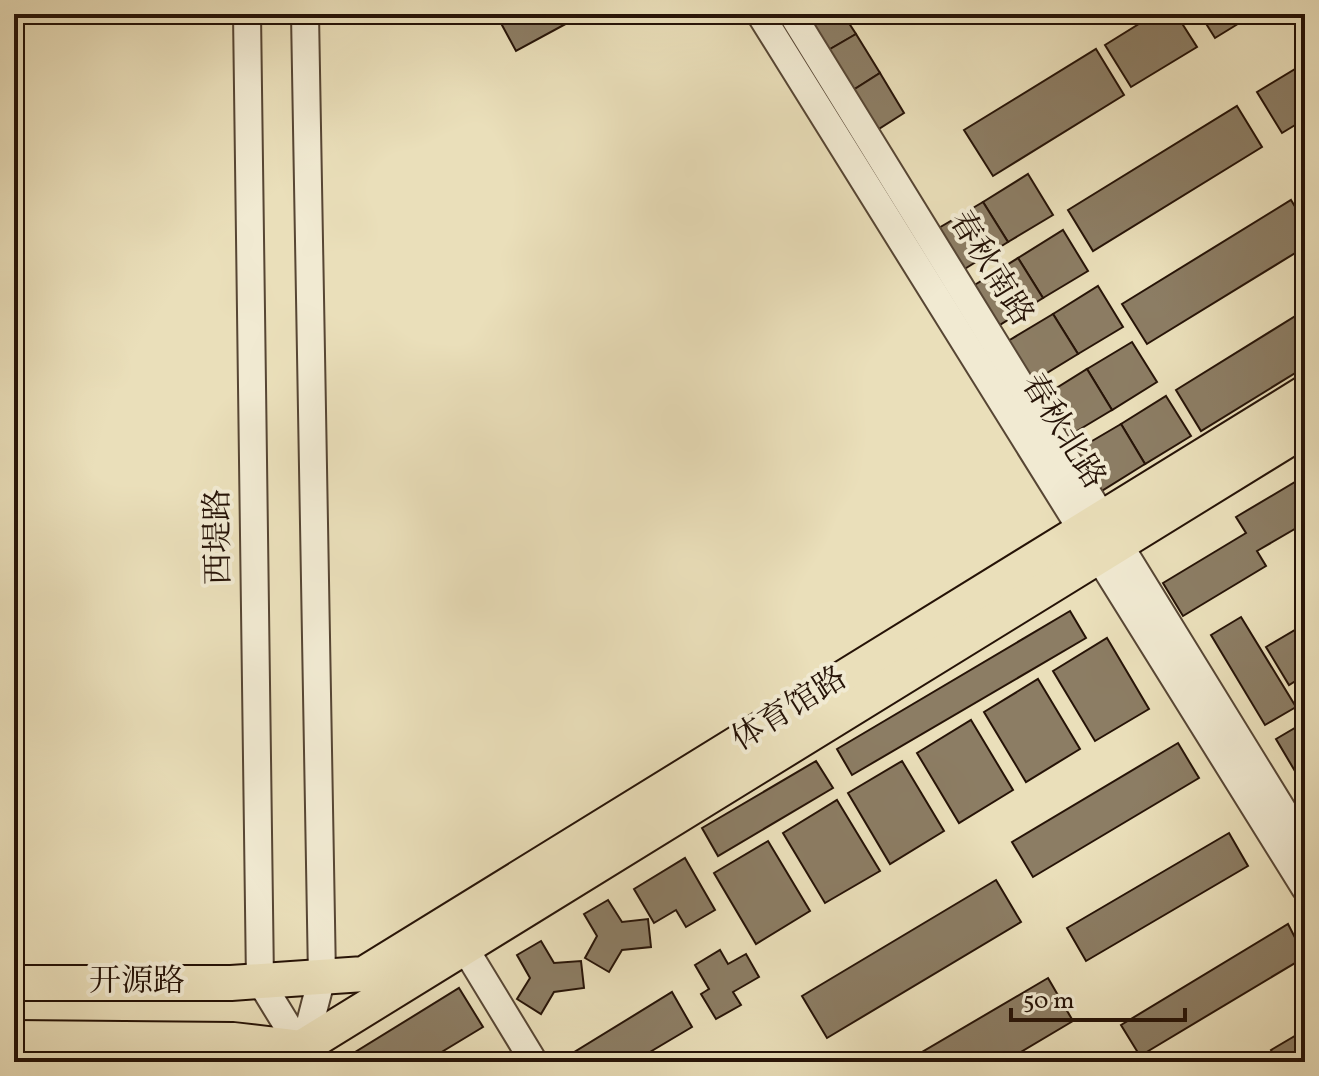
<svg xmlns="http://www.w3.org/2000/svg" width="1319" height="1076" viewBox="0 0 1319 1076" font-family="Vollkorn,'Noto Serif SC',serif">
<rect width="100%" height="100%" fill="#eadfba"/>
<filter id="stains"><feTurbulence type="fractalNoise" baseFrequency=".0025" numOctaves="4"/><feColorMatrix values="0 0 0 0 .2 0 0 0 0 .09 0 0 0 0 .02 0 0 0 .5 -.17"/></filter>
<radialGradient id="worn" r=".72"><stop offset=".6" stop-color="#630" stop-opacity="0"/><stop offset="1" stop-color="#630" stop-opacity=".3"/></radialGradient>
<g fill="#8c7d64" stroke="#261307" stroke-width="2">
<path d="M496,14H584L516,51Z"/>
<path d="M801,14H843L856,34L825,52Z"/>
<path d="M1155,14H1176L1197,47L1131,87L1105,45Z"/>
<path d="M1200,14H1254L1215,38Z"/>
<path d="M856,34L880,73L850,92L825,52Z"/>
<path d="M1096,49L1124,95L993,176L964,130Z"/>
<path d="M1305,63V119L1282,133L1257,92Z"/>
<path d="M880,73L904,113L874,132L850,92Z"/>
<path d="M1237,106L1262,147L1093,251L1068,210Z"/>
<path d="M1028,174L1053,215L1008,242L983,202Z"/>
<path d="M1291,200L1305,223V247L1147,344L1122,304Z"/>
<path d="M983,202L1008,242L963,270L937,229Z"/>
<path d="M1063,230L1088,271L1043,298L1018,258Z"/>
<path d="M1018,258L1043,298L998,326L973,286Z"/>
<path d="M1098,286L1123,327L1078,354L1053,314Z"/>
<path d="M1305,310V367L1201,431L1176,390Z"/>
<path d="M1053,314L1078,354L1032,382L1008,341Z"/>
<path d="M1132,342L1157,382L1112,410L1087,369Z"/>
<path d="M1087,369L1112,410L1067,437L1042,397Z"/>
<path d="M1166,396L1191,436L1145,464L1121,424Z"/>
<path d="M1121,424L1145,464L1100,492L1075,451Z"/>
<path d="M1305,476V523L1257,551L1266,566L1183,616L1163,583L1246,533L1236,517Z"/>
<path d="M1070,611L1086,638L852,775L837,749Z"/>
<path d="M1241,617L1296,707L1265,725L1211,635Z"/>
<path d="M1305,624V675L1289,685L1266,647Z"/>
<path d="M1107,638L1149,709L1095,741L1053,671Z"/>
<path d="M1038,679L1080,749L1026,782L984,712Z"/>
<path d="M971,720L1013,790L959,823L917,753Z"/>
<path d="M1305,722V788L1276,739Z"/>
<path d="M1178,743L1199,778L1033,877L1012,842Z"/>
<path d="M816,761L833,788L718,856L702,828Z"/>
<path d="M902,761L944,831L890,864L848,793Z"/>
<path d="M837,800L880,871L825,903L783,833Z"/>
<path d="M1229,833L1248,866L1086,961L1067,928Z"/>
<path d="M768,841L810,911L756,944L714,873Z"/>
<path d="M685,858L715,910L686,927L676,910L654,923L634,889Z"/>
<path d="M996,880L1021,922L827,1038L802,996Z"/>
<path d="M608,900L622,922L648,919L651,947L622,950L609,972L585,958L597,936L584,914Z"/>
<path d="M1288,924L1305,957L1140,1056L1121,1025Z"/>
<path d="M541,941L554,963L581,961L584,988L554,992L541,1014L517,999L530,978L517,955Z"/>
<path d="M720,950L728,964L746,954L759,977L733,992L741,1005L716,1019L701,994L709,989L695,965Z"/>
<path d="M1048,978L1073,1021L1004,1062H905Z"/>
<path d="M459,988L483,1027L425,1062H339Z"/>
<path d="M672,992L692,1027L633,1062H558Z"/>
<path d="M1305,1030V1062H1278L1271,1050Z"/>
</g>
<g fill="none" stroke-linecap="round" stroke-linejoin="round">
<defs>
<g id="minor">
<path d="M247,14L260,981L301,1048"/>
<path d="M760,14L1305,888"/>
<path d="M792,14L1305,846"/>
<path d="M464,947L534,1062"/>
<path d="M301,1058L322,977L305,14"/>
</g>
<g id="major">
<path d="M14,983H231L364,974L1305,393"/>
<path d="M14,1038L233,1040L301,1048L1305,429"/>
</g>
</defs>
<use href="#minor" stroke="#574634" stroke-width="30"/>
<use href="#major" stroke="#261307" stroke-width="38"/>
<use href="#minor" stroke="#f1ead2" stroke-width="26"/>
<use href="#major" stroke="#eadfba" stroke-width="34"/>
</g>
<g text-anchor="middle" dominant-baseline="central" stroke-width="8" stroke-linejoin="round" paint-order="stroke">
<g font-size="32" fill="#261307" stroke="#f1ead2">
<text transform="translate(990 269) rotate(58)">春秋南路</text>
<text transform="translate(1062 432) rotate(58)">春秋北路</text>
<text transform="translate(220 537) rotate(-91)">西堤路</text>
<text transform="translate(790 710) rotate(-32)">体育馆路</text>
<text x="137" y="983">开源路</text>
</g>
</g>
<rect width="1319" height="1076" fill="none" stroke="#eadfba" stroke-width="48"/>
<rect x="16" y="16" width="1287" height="1044" fill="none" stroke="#261307" stroke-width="4"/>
<rect x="24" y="24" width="1271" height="1028" fill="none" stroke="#261307" stroke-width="2"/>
<path d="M1011 1008v12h174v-12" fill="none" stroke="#261307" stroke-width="4"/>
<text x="1023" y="1008" font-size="24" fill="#261307" stroke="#f1ead2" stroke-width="6" paint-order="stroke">50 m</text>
<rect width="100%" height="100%" filter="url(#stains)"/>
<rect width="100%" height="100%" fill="url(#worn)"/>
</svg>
